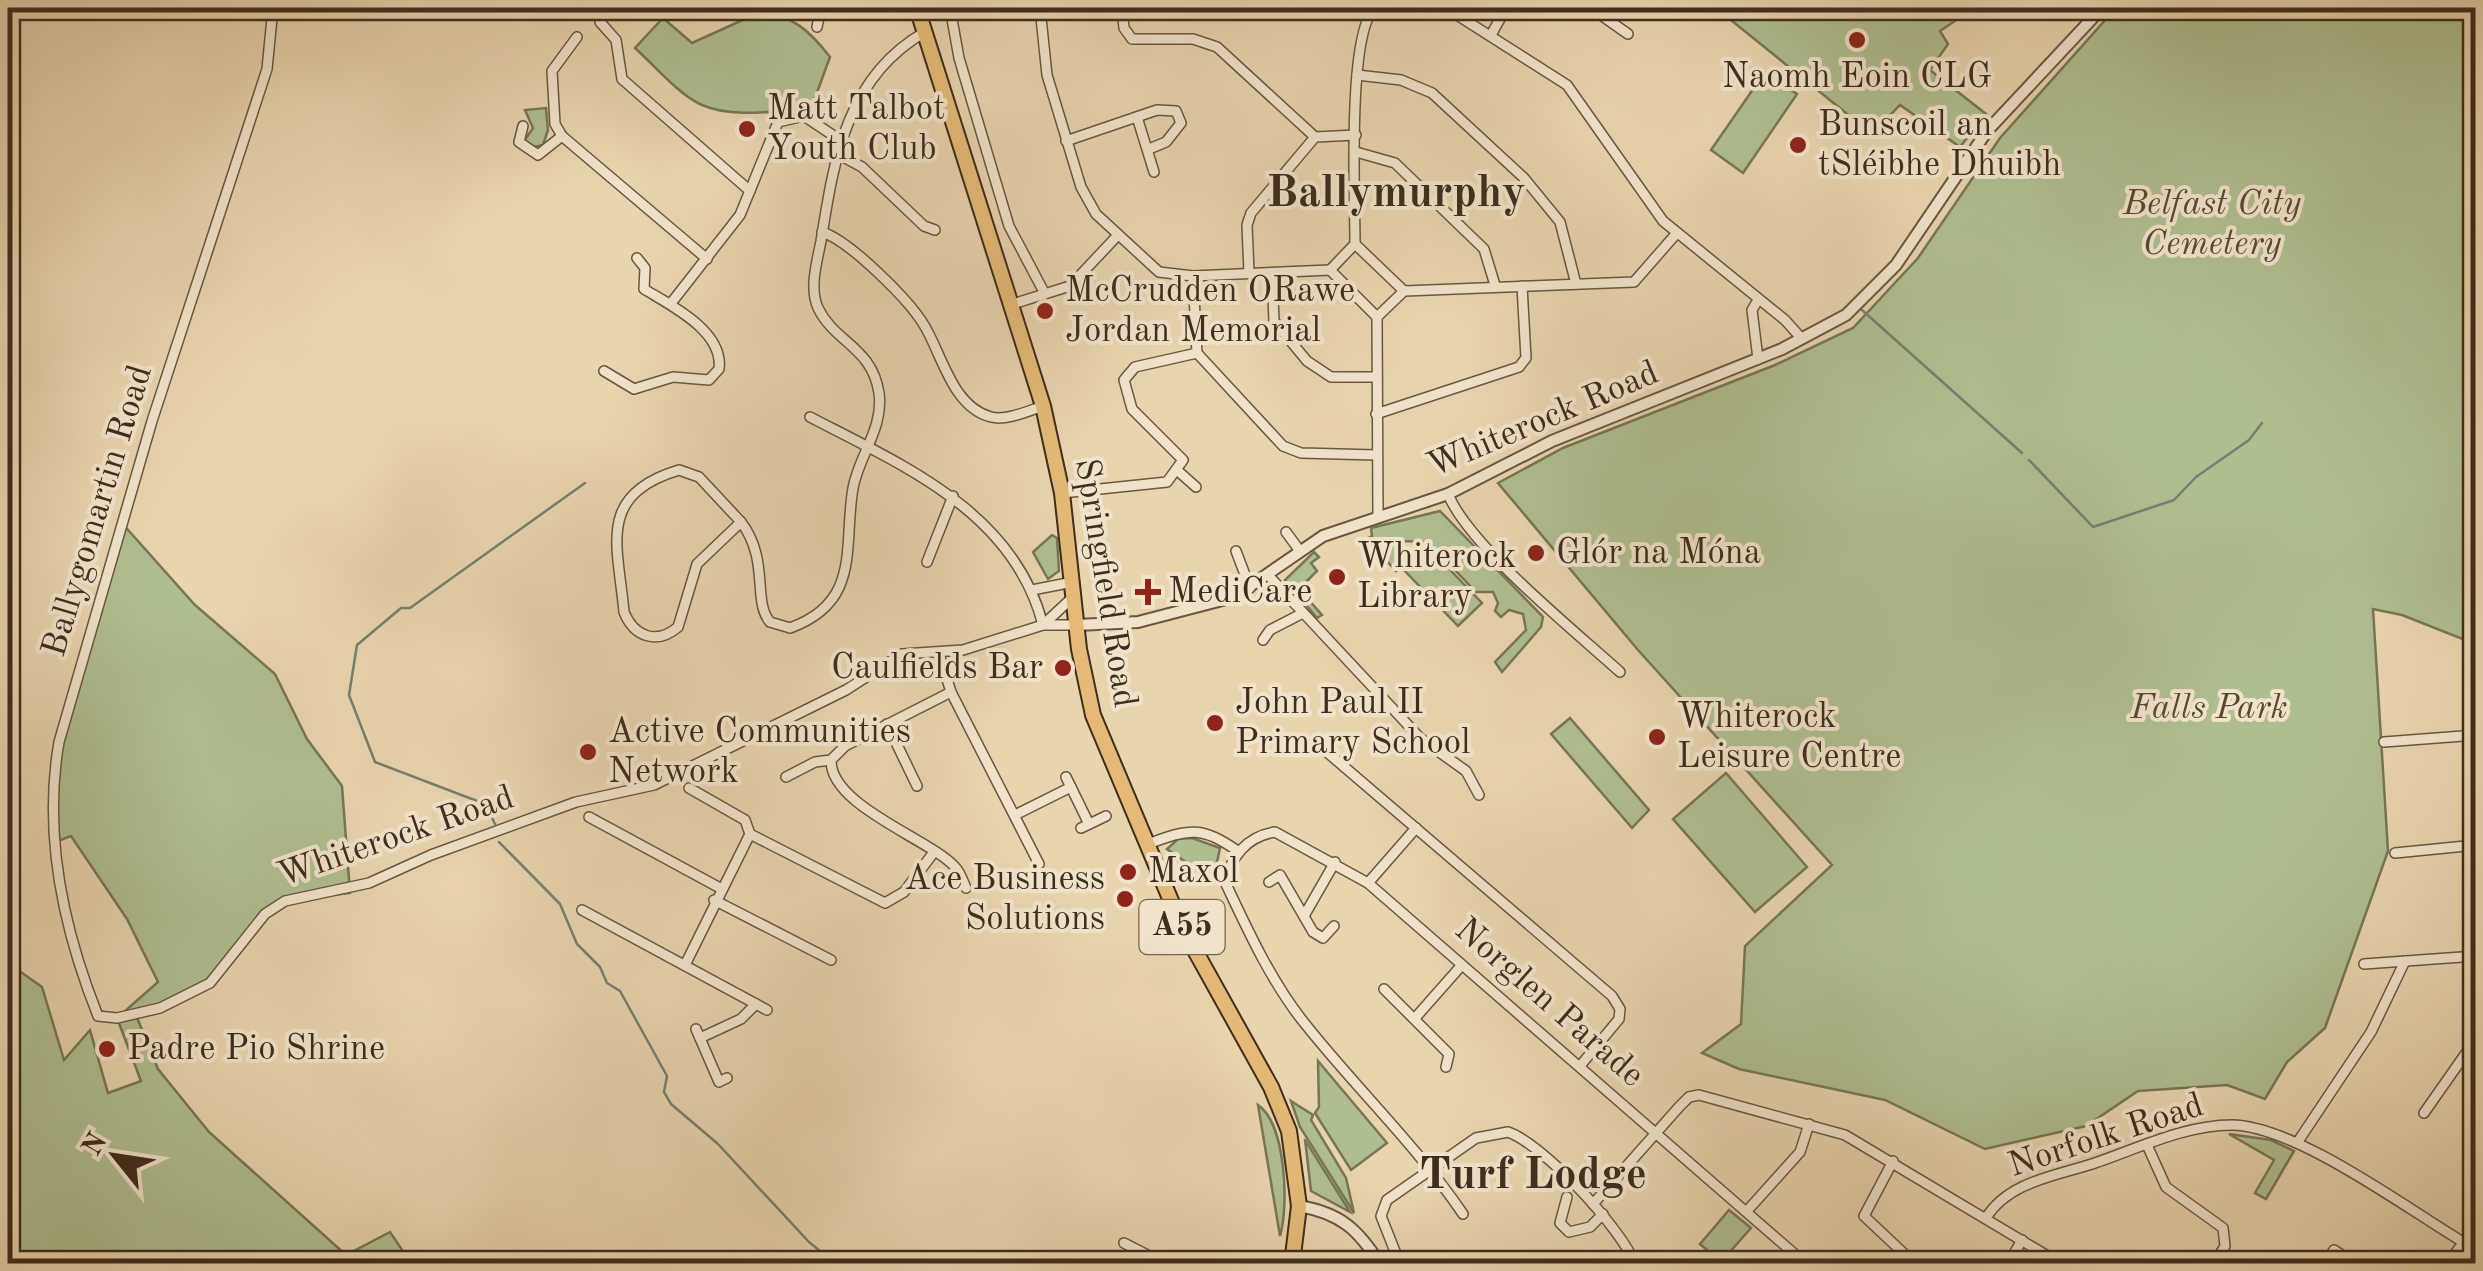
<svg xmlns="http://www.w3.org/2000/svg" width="2483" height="1271" viewBox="0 0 2483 1271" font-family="'Old Standard TT',serif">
<rect width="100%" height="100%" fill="#e8d4ad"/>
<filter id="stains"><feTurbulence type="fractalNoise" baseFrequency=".002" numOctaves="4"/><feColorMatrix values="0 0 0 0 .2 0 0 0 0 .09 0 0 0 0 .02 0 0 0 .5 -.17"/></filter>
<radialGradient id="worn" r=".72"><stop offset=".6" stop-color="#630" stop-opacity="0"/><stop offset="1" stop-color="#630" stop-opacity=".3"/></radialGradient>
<g fill="#afbe8f" stroke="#777656" stroke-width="2.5">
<path d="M1716,8H1974L1940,31L1948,44L1930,70L1986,114L1960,147L1900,105L1872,134Z"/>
<path d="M2116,8H2475V644L2402,615L2373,609L2388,851L2325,1028L2287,1062L2265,1099L2227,1085L2138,1091L2086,1126L1985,1149L1885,1100L1739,1069L1702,1053L1741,1024L1745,946L1832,865L1638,650L1498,483L1563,448L1775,365L1853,328L1918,258L2000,138Z"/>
<path d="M758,13C792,14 810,31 830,57L811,109C780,110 734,119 702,105C679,95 654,65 635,48L663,18L692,43Z"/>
<path d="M1765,72L1797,94L1743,173L1711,150Z"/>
<path d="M546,108L548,130L543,145L533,147L524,141L533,128L525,110Z"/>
<path d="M1440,511L1543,617L1541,627L1502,672L1495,662L1526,630L1523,614L1509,610L1501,617L1495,611L1498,603L1493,592H1476L1428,542L1401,541L1403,565L1396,571L1366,539L1372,536L1371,528Z"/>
<path d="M121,522L195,605L275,674L307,739L342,786L350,893L285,901L250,931L210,983L136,1015L158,1069L209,1132L346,1255L390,1232L411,1263H8V963L42,987L64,1060L90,1030L108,1093L141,1081L117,1018L158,982L127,919L71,836L58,841C49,731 92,626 121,522Z"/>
<path d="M1052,535L1057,538L1059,571L1048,579L1033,552Z"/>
<path d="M1428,547L1482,603L1458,626L1404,570Z"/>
<path d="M1314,552L1319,557L1311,563L1317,571L1299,589L1322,615L1317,618L1285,580Z"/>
<path d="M1570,718L1649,810L1632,828L1551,734Z"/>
<path d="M1726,773L1807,867L1755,912L1673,819Z"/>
<path d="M1192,838L1220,848L1213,881L1167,849L1178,839Z"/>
<path d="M1318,1061L1387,1143L1351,1170L1315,1113L1319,1107Z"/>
<path d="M1291,1101L1313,1115L1311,1120L1346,1178L1354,1213L1300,1127Z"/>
<path d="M1258,1105C1286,1124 1289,1206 1280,1236Z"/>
<path d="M2229,1134L2271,1140L2294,1151L2266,1199L2255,1193L2274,1160Z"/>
<path d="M1305,1139V1140L1350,1212L1311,1191Z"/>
<path d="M1729,1210L1751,1228L1721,1262L1700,1244Z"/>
</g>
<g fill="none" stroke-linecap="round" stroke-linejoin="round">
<g stroke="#748071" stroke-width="2.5">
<path d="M1862,310L2022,453"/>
<path d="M2029,460L2093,527L2174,500L2196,477L2249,440L2262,423"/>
<path d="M495,824L485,804L375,762L349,695L357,645L401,608H410L585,483"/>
<path d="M499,842L560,904L577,944L600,967L607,983L620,991L667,1076L664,1092L671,1104L718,1144L809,1242L836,1264"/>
</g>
<defs>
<g id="minor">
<path d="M273,8L267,69L152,421L59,742C43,834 64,931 98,1016L117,1018L160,1008L210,983L265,914L285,901L369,883L431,855L576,802L654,785L846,690L902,654L963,650L1043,625H1077"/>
<path d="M950,8L959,58L1009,226L1045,294"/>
<path d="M1040,8L1047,75L1081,187L1096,214L1159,272L1193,276L1330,270"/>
<path d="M1122,8L1124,28L1132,39H1193L1217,47L1315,137"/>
<path d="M1446,8L1567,85L1663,221L1785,320L1802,339"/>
<path d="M1591,8L1628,34"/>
<path d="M2087,8L2095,15"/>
<path d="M600,22L616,40L622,79L750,191"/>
<path d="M817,27L821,8"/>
<path d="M1491,35L1506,8"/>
<path d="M577,37L552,71L555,124L562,136L707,259"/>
<path d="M1357,75L1401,80L1432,93L1524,178L1560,222L1576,284"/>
<path d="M1137,117L1154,172"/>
<path d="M523,126L519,142L538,155L562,136"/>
<path d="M1066,141L1157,110L1176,111L1181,123L1166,142L1149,149"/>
<path d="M1356,152L1395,163L1484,249L1495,285"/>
<path d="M836,153L862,167L924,226L935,230"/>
<path d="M822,232C850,241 909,300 924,325C942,354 952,407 991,417C1006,421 1028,411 1043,406"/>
<path d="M1355,244C1355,200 1347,32 1375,8"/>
<path d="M1355,244L1404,291"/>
<path d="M1330,270L1377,317"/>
<path d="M1330,270L1355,244"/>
<path d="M1249,273L1247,225L1251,213L1315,137L1356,135"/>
<path d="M1272,273L1274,321L1307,361L1331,377H1377"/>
<path d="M1193,276L1197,353L1283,446L1301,453L1376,455"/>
<path d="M1404,291L1634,282L1676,234"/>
<path d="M1758,300L1752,310L1758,359"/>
<path d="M672,302L740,215L778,122L804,116L840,140"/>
<path d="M1013,304L1070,286L1118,235"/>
<path d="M1377,317L1378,515"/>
<path d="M1377,317L1404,291"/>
<path d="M604,371L634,389L673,377L709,380L719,369C724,331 670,305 644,289L645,268L637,258"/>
<path d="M1376,414L1519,367L1526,358L1522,286"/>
<path d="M810,417C904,466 1014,512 1043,625L1074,596"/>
<path d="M679,470L699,477L741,522L697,564L678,627C657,645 634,637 624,612C618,545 596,495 679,470Z"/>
<path d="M1178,471L1196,487"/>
<path d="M1062,493L1167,482L1183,460L1132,409L1124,380L1135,367L1197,353"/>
<path d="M1448,494C1469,546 1576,632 1620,672"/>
<path d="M741,522C770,560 752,601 770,622L790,628C862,602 843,546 853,488C859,455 884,428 879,393C872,347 835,343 818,308C809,288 817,262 821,241C834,160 846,77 925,32"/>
<path d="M1286,532L1300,551"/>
<path d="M1236,551L1250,588"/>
<path d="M927,562L953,496"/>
<path d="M1269,576L1421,739L1466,771L1479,795"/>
<path d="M1032,590L1073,582"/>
<path d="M1263,640L1270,630L1303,613"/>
<path d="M939,654L951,692L1039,864"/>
<path d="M887,724L917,786"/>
<path d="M2384,742L2476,735"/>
<path d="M1328,753L1612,996L1620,1009L1619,1019L1580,1066"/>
<path d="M831,760C830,806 930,839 955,867C960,872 963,881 966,888"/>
<path d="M786,777L815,762L831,760L845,746L951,692"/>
<path d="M1066,777L1089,824"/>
<path d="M689,788L745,820L750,834"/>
<path d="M1015,815L1071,787"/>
<path d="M589,817L720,888"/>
<path d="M1081,828L1106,816"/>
<path d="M1148,844C1190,828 1202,826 1239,852"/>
<path d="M2395,853L2476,845"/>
<path d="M1269,882L1280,875L1313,932L1323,938L1334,926"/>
<path d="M1368,883L1416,828"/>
<path d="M714,900L831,960"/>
<path d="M582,910L767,1010"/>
<path d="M1304,916L1335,862"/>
<path d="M686,963L750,834L885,903L904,892L934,852"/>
<path d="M2364,964L2476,956"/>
<path d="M1384,989L1449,1054L1446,1067"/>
<path d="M1416,1017L1461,966"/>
<path d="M696,1029L719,1082L727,1078"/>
<path d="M700,1038L741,1019L756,1004"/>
<path d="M2424,1113L2471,1046L2476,1045"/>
<path d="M2297,1143L2371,1032L2405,961"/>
<path d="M2147,1145L2166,1187L2223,1228L2225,1246L2214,1264"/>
<path d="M1893,1161L1864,1216L1915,1264"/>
<path d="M1567,1197L1560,1223L1569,1232L1590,1227L1603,1214"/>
<path d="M1593,1204L1679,1107L1689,1097L1699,1095L1845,1135L2061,1264"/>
<path d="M1747,1211L1800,1152L1809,1124"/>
<path d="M1463,1214C1416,1145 1357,1089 1306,1025C1273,985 1248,931 1226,884C1229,857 1248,836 1275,832L1368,883L1806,1264"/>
<path d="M1986,1218C2008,1182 2055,1176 2092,1164C2137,1149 2184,1125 2232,1125C2296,1126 2406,1208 2463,1242"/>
<path d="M1124,1243L1165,1264"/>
<path d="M1247,1264L1248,1259"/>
<path d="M1338,1264H1360"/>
<path d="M1400,1264L1381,1216L1387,1200L1476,1138L1508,1132C1543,1144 1622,1229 1635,1264"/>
<path d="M2008,1264L2022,1240"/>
<path d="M2325,1264L2334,1250L2356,1264"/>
<path d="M2448,1264L2476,1224"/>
</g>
<g id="tertiary">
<path d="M1077,625L1138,622L1234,597L1323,536L1448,494L1552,441L1782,349L1846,315L1896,265L1987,131L2102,8"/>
<path d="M1299,1206C1340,1213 1358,1229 1380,1264"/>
</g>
<path id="trunk" d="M917,8L1043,406L1062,493L1079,649L1093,715L1182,927L1271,1087L1289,1131L1299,1206L1292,1264"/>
</defs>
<use href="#minor" stroke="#695742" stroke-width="12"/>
<use href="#tertiary" stroke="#695742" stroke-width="14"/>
<use href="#trunk" stroke="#3f2d1e" stroke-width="18"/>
<use href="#minor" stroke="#f0e3ca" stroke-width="9"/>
<use href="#tertiary" stroke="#f0e3ca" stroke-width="10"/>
<use href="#trunk" stroke="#e4ba76" stroke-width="14"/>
</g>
<g fill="#8f2418" stroke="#f0e3ca" stroke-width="4">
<circle cx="1857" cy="40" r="10"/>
<circle cx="747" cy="129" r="10"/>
<circle cx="1798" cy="145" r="10"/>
<circle cx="1045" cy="311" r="10"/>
<circle cx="1536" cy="553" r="10"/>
<circle cx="1337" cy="577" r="10"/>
<path d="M1143 577h10v10h10v10h-10v10h-10v-10h-10v-10h10z"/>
<circle cx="1063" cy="668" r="10"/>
<circle cx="1215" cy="723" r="10"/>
<circle cx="1657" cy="737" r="10"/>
<circle cx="588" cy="752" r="10"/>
<circle cx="1128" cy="872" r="10"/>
<circle cx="1125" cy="899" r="10"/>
<circle cx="107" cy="1049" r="10"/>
</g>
<g text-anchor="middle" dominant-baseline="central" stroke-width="8" stroke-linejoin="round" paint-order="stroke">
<rect fill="#f0e3ca" stroke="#746452" stroke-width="2.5" x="1139.5" y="900" width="85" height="54" rx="8"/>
<g font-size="32" font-weight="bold" fill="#3f2d1e">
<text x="1182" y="927">A55</text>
</g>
<g font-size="35" fill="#3f2d1e" stroke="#f0e3ca" text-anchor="start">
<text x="1857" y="77" text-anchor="middle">Naomh Eoin CLG</text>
<text x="767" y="109">Matt Talbot<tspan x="767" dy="40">Youth Club</tspan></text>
<text x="1818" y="125">Bunscoil an<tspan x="1818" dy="40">tSléibhe Dhuibh</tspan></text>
<text x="1065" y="291">McCrudden ORawe<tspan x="1065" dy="40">Jordan Memorial</tspan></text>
<text x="1556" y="553">Glór na Móna</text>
<text x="1357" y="557">Whiterock<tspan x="1357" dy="40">Library</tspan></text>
<text x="1168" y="592">MediCare</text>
<text x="1043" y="668" text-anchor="end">Caulfields Bar</text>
<text x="1235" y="703">John Paul II<tspan x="1235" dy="40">Primary School</tspan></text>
<text x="1677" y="717">Whiterock<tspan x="1677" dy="40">Leisure Centre</tspan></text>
<text x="608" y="732">Active Communities<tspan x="608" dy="40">Network</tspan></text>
<text x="1148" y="872">Maxol</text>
<text x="1105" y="879" text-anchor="end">Ace Business<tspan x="1105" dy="40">Solutions</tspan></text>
<text x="127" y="1049">Padre Pio Shrine</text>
</g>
<g font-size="35" font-style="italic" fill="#554a35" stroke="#f0e3ca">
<text x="2212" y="204">Belfast City<tspan x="2212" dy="40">Cemetery</tspan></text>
<text x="2209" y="708">Falls Park</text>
</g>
<g font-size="35" fill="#3f2d1e" stroke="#f0e3ca">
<text transform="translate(1543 420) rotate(-23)">Whiterock Road</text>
<text transform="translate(98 511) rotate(-73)">Ballygomartin Road</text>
<text transform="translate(1105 583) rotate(81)">Springfield Road</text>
<text transform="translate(396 837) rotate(-19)">Whiterock Road</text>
<text transform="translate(1549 1003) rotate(41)">Norglen Parade</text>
<text transform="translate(2106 1136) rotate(-18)">Norfolk Road</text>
</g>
<g font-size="45" font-weight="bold" fill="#3f2d1e" stroke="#f0e3ca">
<text x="1396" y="194">Ballymurphy</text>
<text x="1533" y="1176">Turf Lodge</text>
</g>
</g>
<rect width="2483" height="1271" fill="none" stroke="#e8d4ad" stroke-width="40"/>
<rect x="10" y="10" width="2463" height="1251" fill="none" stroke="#3f2d1e" stroke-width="5"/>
<rect x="20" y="20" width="2443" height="1231" fill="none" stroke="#3f2d1e" stroke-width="2.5"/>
<g transform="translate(115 1156) rotate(300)" stroke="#f0e3ca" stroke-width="8" paint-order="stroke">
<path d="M0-8L18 38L0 25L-18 38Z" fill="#3f2d1e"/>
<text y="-15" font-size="28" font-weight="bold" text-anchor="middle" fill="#3f2d1e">N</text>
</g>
<rect width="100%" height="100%" filter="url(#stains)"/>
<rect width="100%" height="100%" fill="url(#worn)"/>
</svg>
